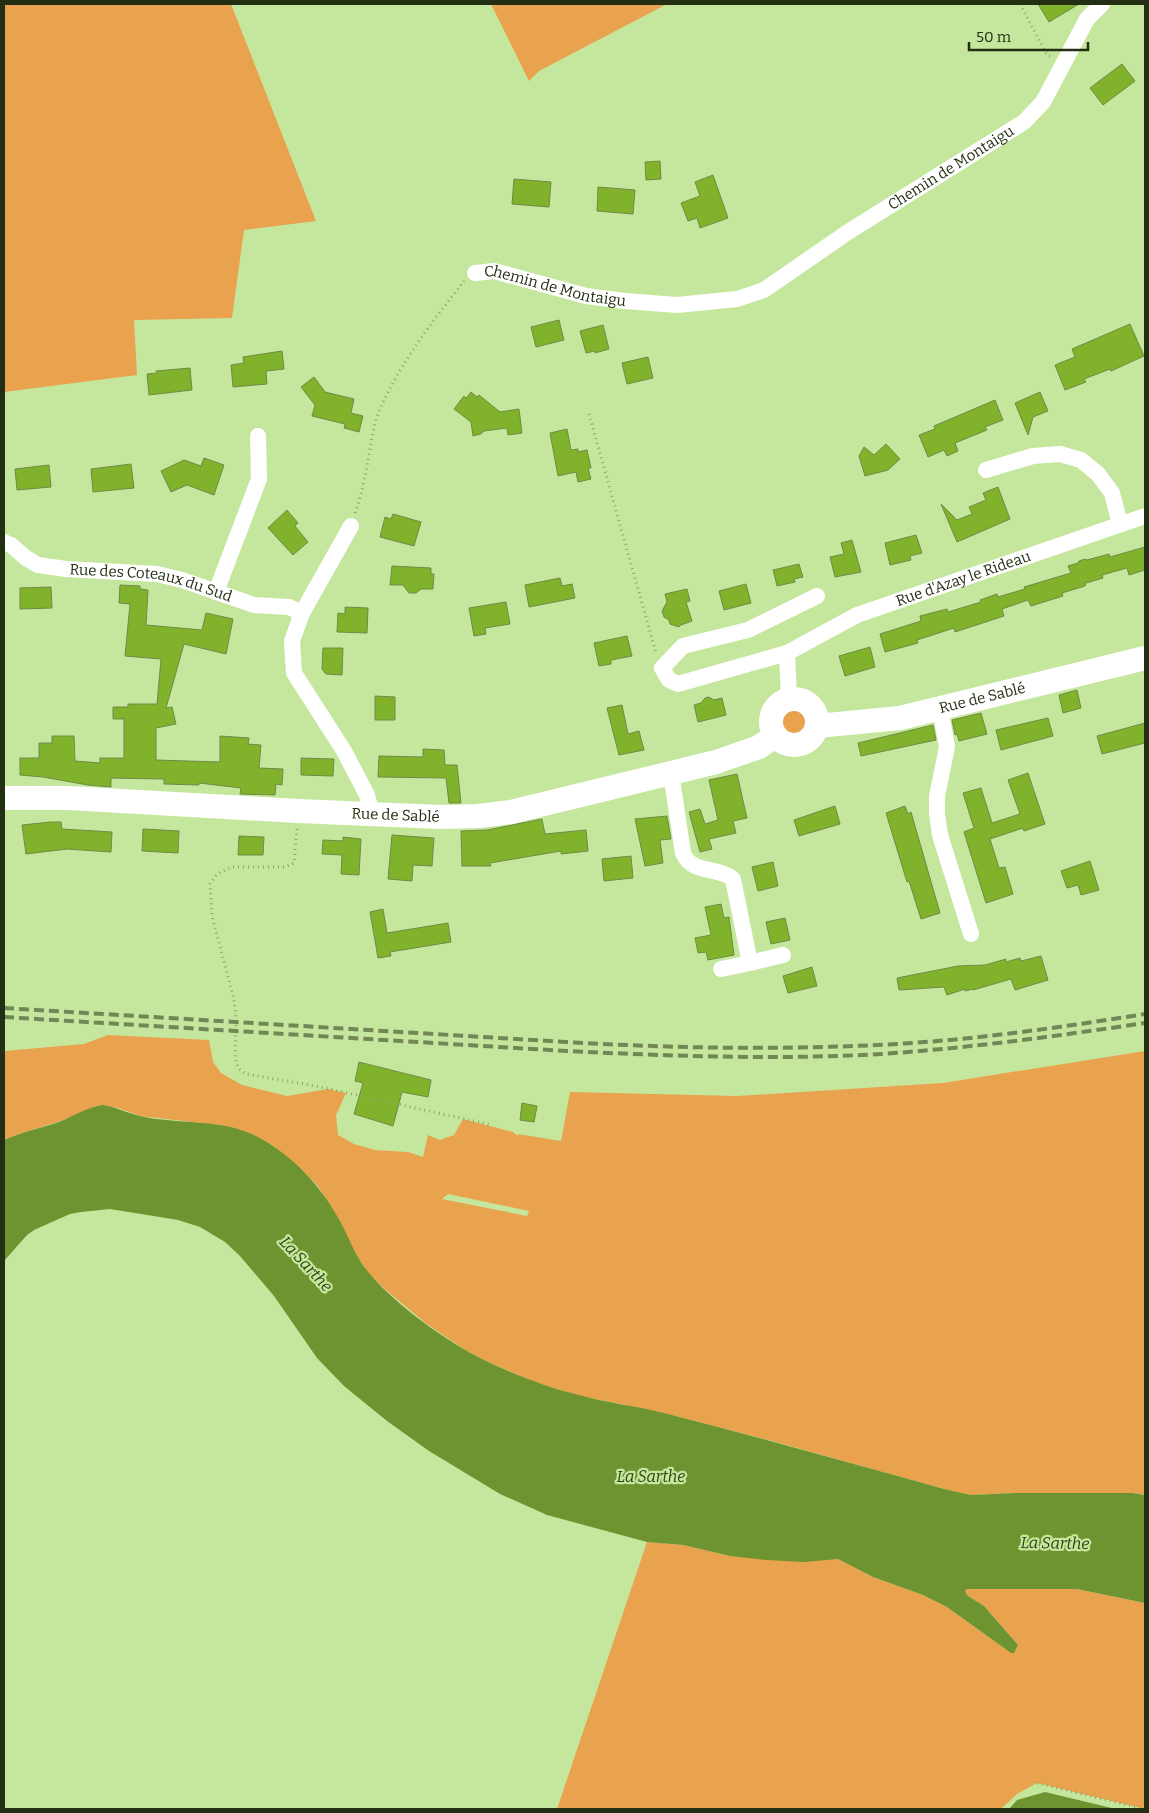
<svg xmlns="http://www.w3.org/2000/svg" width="1149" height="1813" viewBox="0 0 1149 1813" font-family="Bitter,serif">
<rect width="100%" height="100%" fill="#c5e79d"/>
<g fill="#e9a24e" fill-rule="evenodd">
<path d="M4,4H231L316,221L244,230L232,318L134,320L137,375L4,392Z"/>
<path d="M491,4H667L539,71L529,81Z"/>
<circle cx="794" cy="721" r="12"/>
<path d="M108,1035L209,1040L213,1062L221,1073L242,1085L287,1096L328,1089L346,1093L336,1115L338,1135L354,1144L375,1150L408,1152L423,1157L428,1135L440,1140L454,1135L463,1119L513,1132L518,1136V1134L561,1141L570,1092L737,1096L943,1083L1145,1051V1495L1133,1493H1014L971,1495L944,1489L772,1441L660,1412L580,1396L534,1382L484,1360L467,1351L428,1325L388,1292L368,1273L355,1253L339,1219L317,1185L305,1173L274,1146L256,1136L237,1129L219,1125L140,1116L118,1108L96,1106L61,1121L22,1133L4,1140V1053L5,1051L84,1044ZM448,1194L529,1211L527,1216L442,1199Z"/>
<path d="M647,1542L683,1545L730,1556L838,1559L873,1577L923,1595L947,1607L1011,1653L1014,1652L1018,1645L984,1606L968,1596L965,1591L967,1589H1077L1145,1603V1809L1037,1783L1017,1794L1001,1809H557Z"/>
</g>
<g fill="#6e9432">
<path d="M103,1105C116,1107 127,1113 140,1116C179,1125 222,1118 258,1137C292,1155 320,1185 339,1219C349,1237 355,1257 369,1273C397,1306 446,1341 484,1360C515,1375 546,1387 579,1395C607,1403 636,1406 664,1413C758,1437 851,1463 944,1489L971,1495L1014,1493H1133L1145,1495V1603L1077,1589H967L965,1591L968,1596L984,1606L1018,1645L1014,1653H1011L947,1607L923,1595L873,1577L838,1559L805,1562L766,1560L730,1556L683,1545L647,1542L547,1515L500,1494L429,1451L387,1421L344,1386L317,1358L274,1296L240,1256L225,1242L200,1227L178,1220L110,1209L81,1212L70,1214L34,1230L27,1235L4,1261V1140C22,1132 41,1128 59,1122C74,1116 87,1107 103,1105Z"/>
<path d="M1045,1792L1116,1809H1009L1017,1800Z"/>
</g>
<g fill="#80b22c" stroke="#6e8b46">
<path d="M1038,4H1079L1049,22Z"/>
<path d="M1122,64L1135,81L1103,105L1090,88Z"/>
<path d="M660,161L661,179L646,180L645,162Z"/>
<path d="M713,175L728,218L700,228L697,218L688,221L681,203L700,196L695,182Z"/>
<path d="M514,179L551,182L549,207L512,204Z"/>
<path d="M598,187L635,190L633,214L597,211Z"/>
<path d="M559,320L564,340L536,347L531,327Z"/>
<path d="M1130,324L1144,356L1111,371L1110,369L1084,379L1086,382L1065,390L1055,365L1075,357L1072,349Z"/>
<path d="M603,325L609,349L595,353V351L586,353L580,331Z"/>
<path d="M282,351L284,369L266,371L267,384L233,387L231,365L244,363L243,357Z"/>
<path d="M648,357L653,378L627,384L622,363Z"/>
<path d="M190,368L192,390L149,395L147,374L157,373L156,371Z"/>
<path d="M314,377L325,392L354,399L351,413L363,416L359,432L344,428L345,424L312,416L315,405L301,387Z"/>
<path d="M471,392L477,397L479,395L500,412L519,409L522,433L508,435L507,428L484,431L481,434L473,436L471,422L454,409L464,396L466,398Z"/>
<path d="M1040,392L1048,411L1033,417L1028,435L1015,403Z"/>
<path d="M995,400L1003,420L985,427L987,430L955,443L958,451L947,456L944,450L928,457L919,435L935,429L934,426Z"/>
<path d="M567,429L571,450L578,449V452L587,450L591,468H588L591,479L578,482L576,472L558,476L550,433Z"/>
<path d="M886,444L900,459L888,470L865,476L859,456L864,447L874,455Z"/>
<path d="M204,458L224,465L214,495L187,485L171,492L161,471L184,460L201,466Z"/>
<path d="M131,464L134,488L93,492L91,469Z"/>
<path d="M49,465L51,487L17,490L15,469Z"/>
<path d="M998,487L1010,519L957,542L941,504L957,520L972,514L969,507L986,500L983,493Z"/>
<path d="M287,510L298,523L295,526L308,542L293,555L268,528Z"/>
<path d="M393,514L421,522L414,546L380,537L385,517L391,519Z"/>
<path d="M916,535L922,553L910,556L911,560L890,565L885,543Z"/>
<path d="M852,540L861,572L835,577L830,557L844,554L841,543Z"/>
<path d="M1145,547V570L1129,575L1127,568L1102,575L1103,578L1086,583L1085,586L1062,593L1063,596L1031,606L1028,600L1002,609L1004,616L955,632L954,628L917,640L918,643L885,652L880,634L921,621L920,616L947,609L948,612L981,602L980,600L997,594L998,597L1025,589L1024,587L1071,573L1068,566L1078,563L1079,561L1085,559L1087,560L1109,554L1110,557Z"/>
<path d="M799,564L803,577L794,579L795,582L777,586L773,570Z"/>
<path d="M392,566L431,568V574H434L433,589H421L416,593H409L403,585H390Z"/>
<path d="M560,578L562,586L572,584L575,598L529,607L525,585Z"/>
<path d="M746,584L751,603L724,610L719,591Z"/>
<path d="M120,585L140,586V589L148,590L146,625L202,630L206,613L233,619L226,654L184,644L166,708L172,707L176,724L156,728V760L220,762V736L249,738L248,744L261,745L259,768L283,769L282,785L276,784L275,795L240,794L241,788L199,783V785L164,784V779L111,778V787L88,785L43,777L20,775V758H39V743H52V736H74L75,761L100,763V758H124V719H113V707H128V704H157L161,659L125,656L130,604L119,603Z"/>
<path d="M51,587L52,608L20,609V588Z"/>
<path d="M687,589L690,601L686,602L692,621L681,625L679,627L670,624L669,620L664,617L662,611L667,602L665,594Z"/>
<path d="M506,602L510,624L485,628L486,634L474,636L469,608Z"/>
<path d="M345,607L368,608L367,633L337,632L338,613L345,614Z"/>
<path d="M627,636L632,656L611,660V664L599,666L594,643Z"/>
<path d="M870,647L875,667L845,676L839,656Z"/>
<path d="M323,648H343L342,675L326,674L322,669Z"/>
<path d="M1077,690L1081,708L1063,713L1059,695Z"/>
<path d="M375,696L395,697V720H375Z"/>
<path d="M709,697L714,700L722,698L726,715L698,722L694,705L701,703L705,698Z"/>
<path d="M622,705L628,734L639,731L644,750L619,755L607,708Z"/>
<path d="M981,713L987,734L959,741L957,734L955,735L952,720Z"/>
<path d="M1048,718L1053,736L1001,750L996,730Z"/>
<path d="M1145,723V743L1102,754L1097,736Z"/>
<path d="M933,725L936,740L861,756L858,743Z"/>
<path d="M423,749L444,750L445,765H457L461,803H449L446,778L378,777L379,756L423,757Z"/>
<path d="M301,758L334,759L333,776L301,775Z"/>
<path d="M1028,773L1045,824L1024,831L1023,828L990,839L999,868L1005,867L1013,894L986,903L964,832L974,828L963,793L981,788L992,823L1020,814L1008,780Z"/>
<path d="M737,774L747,818L733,821L736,833L709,839L712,849L700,852L689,812L700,809L705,824L718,820L709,780Z"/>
<path d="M835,806L840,824L799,836L794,820Z"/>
<path d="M905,806L908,814L911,812L940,913L921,919L909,881L907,882L886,813Z"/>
<path d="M667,816L671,839L660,840L663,863L645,866L635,819Z"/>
<path d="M542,819L545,834L586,830L588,851L561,854V851L490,863L491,866H462L461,831L487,830Z"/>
<path d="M50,822H61L62,829L112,832L111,852L67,849L26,854L22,825Z"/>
<path d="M143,829L179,831L178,853L142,851Z"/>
<path d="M392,835L434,838L432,866L413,865L412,881L388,879Z"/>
<path d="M239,836L264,837L263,855H238Z"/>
<path d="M343,837L361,839L359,875L341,874L342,855L322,854L323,840L343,841Z"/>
<path d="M631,856L633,878L604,881L602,859Z"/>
<path d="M1090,861L1099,890L1081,895L1078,885L1067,888L1061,871Z"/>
<path d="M773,862L778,886L758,891L752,867Z"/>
<path d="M721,904L724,918L729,917L734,955L708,960L706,952L698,953L695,938L711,935L705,907Z"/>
<path d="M383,909L387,933L448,923L451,942L390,952L391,956L378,958L370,912Z"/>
<path d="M785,918L790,940L771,944L766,922Z"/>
<path d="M1041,956L1048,980L1015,990L1011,979L973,990V989L965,991V989L947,995L944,987L899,990L897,978L958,966L985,965L1006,959V962L1020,958L1021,961Z"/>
<path d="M812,967L817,986L788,993L783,976Z"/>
<path d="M359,1062L431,1080L428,1097L402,1092L393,1126L354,1114L363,1083L355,1081Z"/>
<path d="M522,1103L537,1106L534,1122L520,1120Z"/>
</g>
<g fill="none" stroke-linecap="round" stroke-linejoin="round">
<g stroke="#8ca66c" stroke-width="3" stroke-dasharray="1 4" stroke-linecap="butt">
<path d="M1020,4L1047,55L1050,56"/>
<path d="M589,414L656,653"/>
<path d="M355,513C366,484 368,453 375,423C379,409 387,394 394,381C414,345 439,313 464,281"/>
<path d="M297,829L294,863L285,867H232L217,874L210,884L212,916L233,995L236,1015L235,1057L238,1068L246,1074L316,1086L492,1125"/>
<path d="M1037,1783L1143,1809"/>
</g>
<g stroke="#fff" stroke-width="16">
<path id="s1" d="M475,273L494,271L586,296L625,301L677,305L737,299L764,290L848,232L1024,122L1043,102L1087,19L1102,4"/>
<path d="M986,470L1033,456L1060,454L1081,460L1098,474L1112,493L1120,524"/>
<path d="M351,526L302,613L292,641L294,673L344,751L367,795L372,814"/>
<path id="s2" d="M4,542L11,545L26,558L38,565L66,569L157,574L182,580L254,605L289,607L302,613"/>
<path d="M216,592L259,479L258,436"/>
<path d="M787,653L678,684L669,680L662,668L683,646L748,630L817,596"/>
<path id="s3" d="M789,700L787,653L857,615L1145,516"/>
<path d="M940,708L947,747L937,796V814L940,835L971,934"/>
<path d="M671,773L683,853C692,875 718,866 733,879L750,963L783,955"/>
<path d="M721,969L750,963"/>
</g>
<g stroke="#fff" stroke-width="24">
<circle cx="794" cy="722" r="23"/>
<path id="s4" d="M817,726L900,718L1145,658"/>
<path id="s5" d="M4,798H68L298,811L441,817L479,816L511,812L716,762L759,747L775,736"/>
</g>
<g stroke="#718755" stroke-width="4" stroke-dasharray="10 5" stroke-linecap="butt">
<path d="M4,1008L566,1042C670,1048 774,1050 877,1045C967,1041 1056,1028 1145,1014"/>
<path d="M4,1017L566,1051C671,1056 776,1060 881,1054C970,1048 1057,1036 1145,1023"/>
</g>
</g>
<g text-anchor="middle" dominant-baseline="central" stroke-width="4.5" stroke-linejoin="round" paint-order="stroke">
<g font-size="15" fill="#232f12" stroke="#c5e79d">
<text stroke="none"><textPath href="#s1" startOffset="518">Chemin de Montaigu</textPath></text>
<text stroke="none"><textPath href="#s1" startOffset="82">Chemin de Montaigu</textPath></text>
<text stroke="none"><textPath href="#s3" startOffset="239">Rue d'Azay le Rideau</textPath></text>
<text stroke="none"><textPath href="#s2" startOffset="156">Rue des Coteaux du Sud</textPath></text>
<text stroke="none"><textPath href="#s4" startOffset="168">Rue de Sablé</textPath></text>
<text stroke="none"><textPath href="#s5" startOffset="392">Rue de Sablé</textPath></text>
</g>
<g font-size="16" font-style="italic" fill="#304311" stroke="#c5e79d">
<text transform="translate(306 1264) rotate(47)">La Sarthe</text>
<text x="651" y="1476">La Sarthe</text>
<text transform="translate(1055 1543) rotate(1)">La Sarthe</text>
</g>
</g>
<rect width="1149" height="1813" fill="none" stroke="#232f12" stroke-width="10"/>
<path d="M969 42v8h119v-8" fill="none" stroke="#232f12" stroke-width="2.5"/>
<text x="976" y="42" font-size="15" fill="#232f12" stroke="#c5e79d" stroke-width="4" paint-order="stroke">50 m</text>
</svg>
